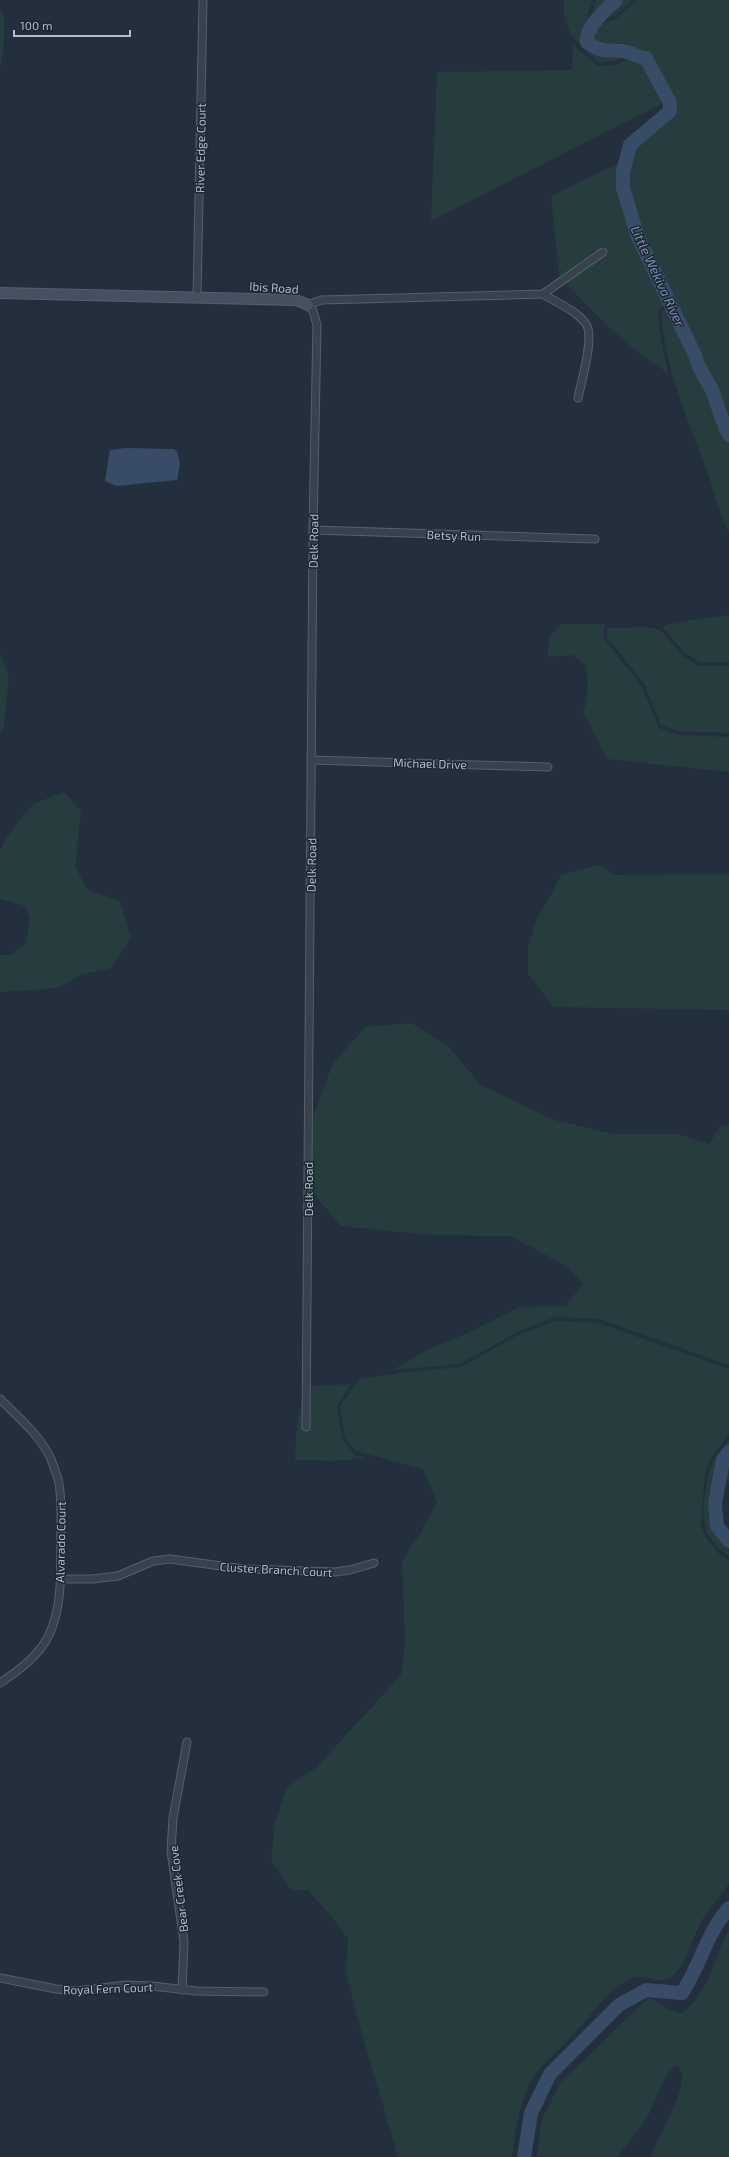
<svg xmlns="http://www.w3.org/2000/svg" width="729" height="2157" viewBox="0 0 729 2157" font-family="'Exo 2',sans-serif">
<rect width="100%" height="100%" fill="#242f3e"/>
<g fill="#263c3f">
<path d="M564,0H592L587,17L593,27L617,18L636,0H729V532C718,513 715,492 707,472C689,419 663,368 662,311L670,304C653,268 605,183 630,145C635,136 661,119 670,111L669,103L646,58H638L629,52L616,61L599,63C578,41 562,35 564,0Z"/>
<path d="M596,0H632L616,15L593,23L591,17Z"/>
<path d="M0,9C8,18 3,56 0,68Z"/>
<path d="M573,45L598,66L617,65L629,57L638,62H643L665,102L431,221L437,72L572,70Z"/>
<path d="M621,162C613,208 646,262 666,303L658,310L659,329L668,373C629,348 597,317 566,283L608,254L604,246L561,276L559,274L551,196Z"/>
<path d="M729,615V662H700L685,653L662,626L697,619Z"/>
<path d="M562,624H606L604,627V639L642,687L659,728L679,735L729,737V772L607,759L583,712C589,696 588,682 586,666L573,655L548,657L549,637Z"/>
<path d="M645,627L660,630L683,656L699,666H729V733L679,731L661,725L645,685L607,637V628Z"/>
<path d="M0,652L9,678L4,726L0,732Z"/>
<path d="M64,792L81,811L75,867L88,890L120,901L131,938L111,968L81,975L58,988L0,992V955H11L26,943L30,918L25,906L0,899V851L6,838L33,804Z"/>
<path d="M598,865L616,875L729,874V1010L554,1007L528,974V949L535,922L550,897L561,875Z"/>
<path d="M411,1023L447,1045L481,1085L554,1120L613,1134H677L709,1144L721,1125L729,1126V1365L599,1319L555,1317L519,1331L460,1364L393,1370L431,1348L466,1334L520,1307L566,1306L583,1283L566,1266L511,1236L428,1235L341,1226L312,1192L306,1137L332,1065L365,1027Z"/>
<path d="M555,1321L598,1323L729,1369V1434L711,1458L705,1472L701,1525L706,1538L720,1555L729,1561V1883C721,1897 710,1907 702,1920C692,1938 688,1961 673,1976C660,1987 645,1971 630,1979C605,1993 591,2016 572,2036C559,2051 541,2064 531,2081C520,2101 515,2134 512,2157H398L362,2034L346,1972L348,1939L332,1917L308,1890H291L271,1860L275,1823L287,1787L317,1767L401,1675L405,1639L402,1561L421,1532L437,1502L423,1469L356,1451L345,1438L340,1406L359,1379L406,1372L461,1367L520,1334Z"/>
<path d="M351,1384L337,1407L342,1439L355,1455L368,1458L335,1461L295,1460C297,1434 295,1406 312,1386Z"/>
<path d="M729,1440V1483L723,1479L713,1485C712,1494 711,1505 712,1513C716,1529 729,1540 729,1556C719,1549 707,1537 705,1525C701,1510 707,1473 714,1460C718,1453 724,1446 729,1440Z"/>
<path d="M729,1930V2157H650C658,2139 684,2094 682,2075C682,2070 679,2068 676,2065C661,2078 657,2097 649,2114C641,2129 627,2143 617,2157H537L542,2119L560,2083L646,2000L651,1998L667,2009L682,2013C708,1992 713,1966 725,1936Z"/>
</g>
<path fill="#394c67" d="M125,448L173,449L177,451L180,464L177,480L116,486L105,481L110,450Z"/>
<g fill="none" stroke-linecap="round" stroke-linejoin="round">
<g stroke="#394c67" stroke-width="14">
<path d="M616,0C606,10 585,27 587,42C604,55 609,48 627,52C635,54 638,58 646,58L670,103V111L630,145L623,172V188L638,237L695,355C698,368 705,377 711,388C718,404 721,420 729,435"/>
<path d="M729,1452L723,1460L715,1504L717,1526L729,1541"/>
<path d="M524,2157L531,2113L550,2074L619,2005L646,1990L682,1993C700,1966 707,1932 729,1908"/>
</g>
<defs>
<g id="street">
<path d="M543,294C557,303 576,310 586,324C595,336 581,383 578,398"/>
<path d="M197,297L203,0"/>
<path d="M313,530L595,539"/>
<path d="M311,760L548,767"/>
<path d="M0,1399C18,1417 40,1435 51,1459C53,1465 56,1472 58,1479C62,1495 61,1513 61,1530C60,1564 64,1603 49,1635C38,1657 19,1670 0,1683"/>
<path d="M306,1427L313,530L317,325L313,311L308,305L321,300L543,294L603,252"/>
<path d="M60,1579H92L118,1576L153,1561L170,1559L244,1569L335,1572L350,1570L374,1563"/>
<path d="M0,1978L56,1989L77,1991L126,1985L152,1986L196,1991L264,1992"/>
<path d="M182,1990L184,1942L171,1851L173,1818L187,1742"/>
</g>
<path id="secondary" d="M0,293L296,300L308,305"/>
</defs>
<use href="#street" stroke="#565f6c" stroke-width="9"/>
<use href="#secondary" stroke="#565f6c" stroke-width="12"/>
<use href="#street" stroke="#38414e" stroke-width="7"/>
<use href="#secondary" stroke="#465061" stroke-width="10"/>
</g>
<g text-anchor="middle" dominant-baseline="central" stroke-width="3" stroke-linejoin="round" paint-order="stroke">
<g font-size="12" fill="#b4bcc9" stroke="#1d2633">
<text transform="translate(200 148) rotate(-89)">River Edge Court</text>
<text transform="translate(274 287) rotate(4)">Ibis Road</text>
<text transform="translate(454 535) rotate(2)">Betsy Run</text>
<text transform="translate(313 541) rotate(-89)">Delk Road</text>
<text transform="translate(430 763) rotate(2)">Michael Drive</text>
<text transform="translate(311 865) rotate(-89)">Delk Road</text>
<text transform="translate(308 1189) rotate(-90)">Delk Road</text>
<text transform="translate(60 1542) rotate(-89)">Alvarado Court</text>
<text transform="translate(276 1569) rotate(3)">Cluster Branch Court</text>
<text transform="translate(178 1889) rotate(-97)">Bear Creek Cove</text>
<text transform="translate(108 1988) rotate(-2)">Royal Fern Court</text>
</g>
<g font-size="13" font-style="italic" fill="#7c92b1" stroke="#1d2633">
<text transform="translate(658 276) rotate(65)">Little Wekiva River</text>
</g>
</g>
<path d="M14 30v6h116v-6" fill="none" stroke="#b4bcc9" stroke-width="2"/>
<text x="20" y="30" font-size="12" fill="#b4bcc9" stroke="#1d2633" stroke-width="3" paint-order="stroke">100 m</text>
</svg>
